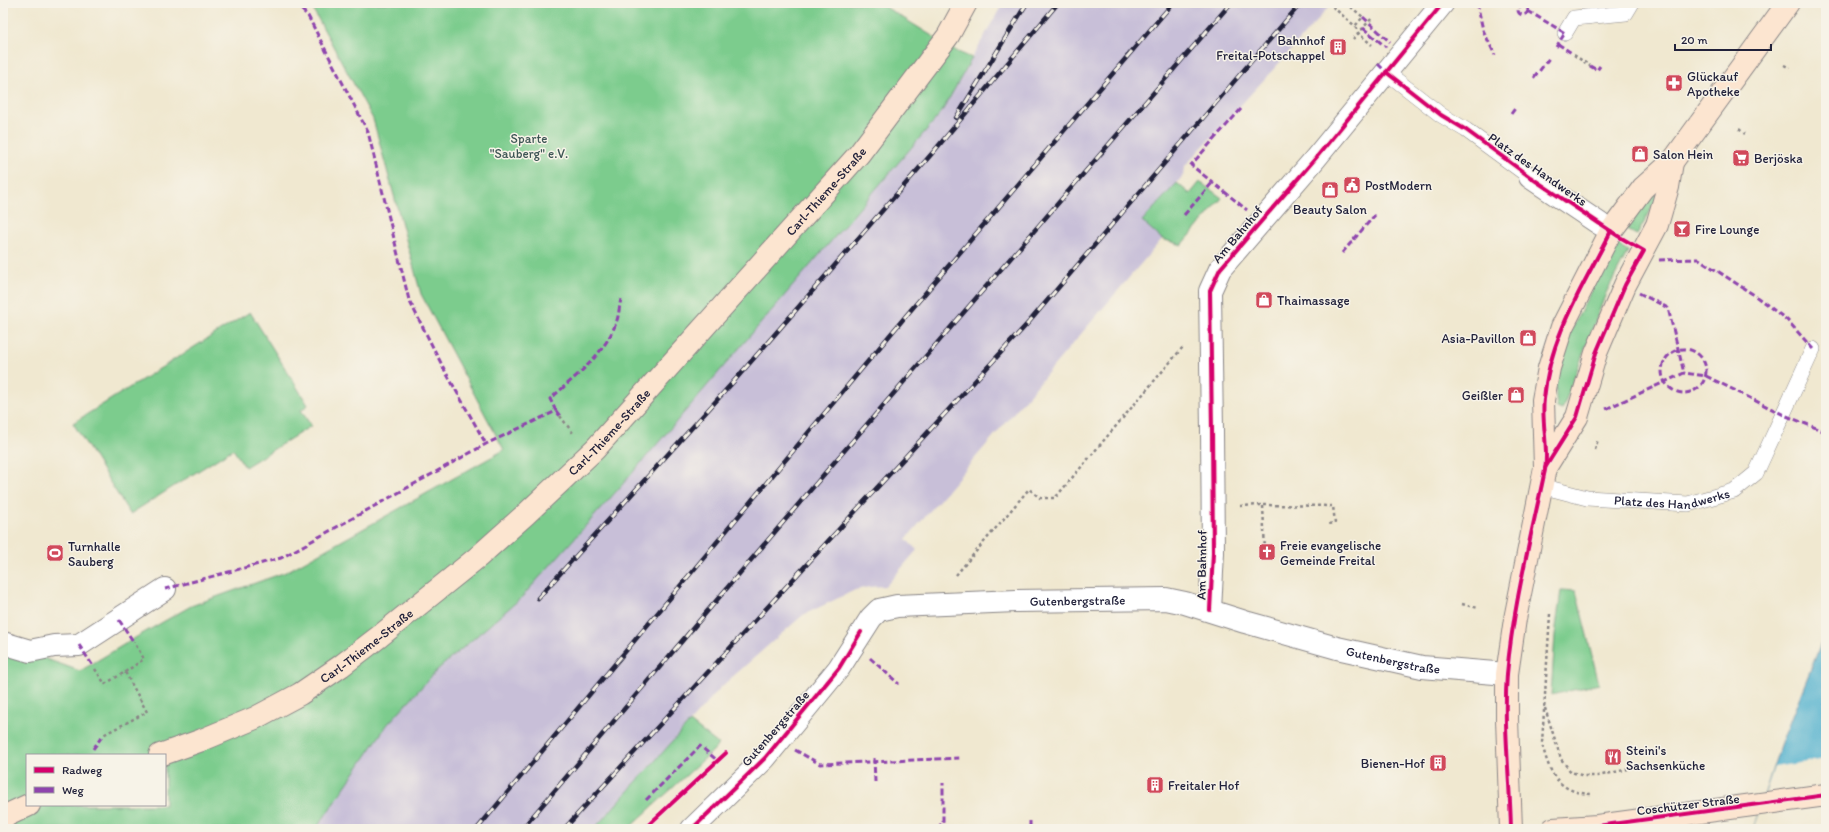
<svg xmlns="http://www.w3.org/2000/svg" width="1829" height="832" viewBox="0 0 1829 832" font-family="Itim,sans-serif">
<rect width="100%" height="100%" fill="#f7f3e8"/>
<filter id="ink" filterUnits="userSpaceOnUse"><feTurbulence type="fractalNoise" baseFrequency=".025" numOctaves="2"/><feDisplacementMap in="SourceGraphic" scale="8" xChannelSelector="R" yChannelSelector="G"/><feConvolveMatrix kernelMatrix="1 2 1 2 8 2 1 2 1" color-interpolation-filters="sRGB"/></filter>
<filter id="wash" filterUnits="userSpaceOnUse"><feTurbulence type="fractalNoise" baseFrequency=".012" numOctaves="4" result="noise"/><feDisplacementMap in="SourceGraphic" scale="16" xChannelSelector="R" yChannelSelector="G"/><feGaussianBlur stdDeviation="0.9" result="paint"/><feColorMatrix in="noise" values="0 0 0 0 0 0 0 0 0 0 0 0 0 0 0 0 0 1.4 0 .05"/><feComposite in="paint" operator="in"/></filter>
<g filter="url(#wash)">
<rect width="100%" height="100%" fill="#f0e8d0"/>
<!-- industrial -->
<path fill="#c8bfd8" d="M1003 3H1332L1292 49 1185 166 1184 174 1177 183 1143 221 1162 239 906 539 917 550 886 586 869 587 855 590 803 615 722 686 594 829H316L387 725 437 670 521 598 622 485 941 113Z"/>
<!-- green -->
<g fill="#7bcc8d" stroke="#4e7764" fill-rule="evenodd">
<path d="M311 3H879L958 52 972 58 941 113 622 485 521 598 437 670 387 725 316 829H3V646L32 654 80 671 140 635 191 606 286 572 504 450 421 294 373 119 310 4ZM27 755H165V805H27Z"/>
<path d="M1200 182 1222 198 1182 245 1162 239 1142 221 1177 183 1190 194Z"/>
<path d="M1653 187 1657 190 1656 201 1637 235 1623 228Z"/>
<path d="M1615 243 1628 251 1606 293 1562 410 1557 408C1551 368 1568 335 1586 301 1595 281 1605 262 1615 243Z"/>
<path d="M250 312 308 405 301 410 311 426 245 467 233 449 130 514 73 423Z"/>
<path d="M1561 590 1576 591 1599 684 1551 695 1555 635Z"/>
<path d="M690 722 718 744 715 749 628 829H594Z"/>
</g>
<!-- water -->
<path fill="#4fb0ce" stroke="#386984" d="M1826 631V829H1753L1780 746Z"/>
<!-- pier -->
<path fill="#f0e8d0" d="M1826 759V829H1753L1774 767Z"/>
</g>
<g filter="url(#ink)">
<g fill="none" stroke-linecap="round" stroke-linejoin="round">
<defs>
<g id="lane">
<path d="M1565 33 1574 18 1626 13 1632 3"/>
<path d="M1386 72 1441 115 1466 130 1530 177"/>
<path id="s1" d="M1541 486 1587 498 1688 504 1734 491 1756 473 1813 349"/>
</g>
<g id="street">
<path d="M1530 177 1600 224"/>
<path d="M1210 610 1213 553 1212 431 1210 291 1220 269 1315 159 1443 3"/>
<path d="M3 643 30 651 54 646 79 645 165 589"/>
<path id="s2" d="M692 829 765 758 839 668 871 618 879 610 897 606 1016 601 1166 599 1185 603 1245 622 1337 648 1422 667 1507 674"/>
</g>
<g id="secondary">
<path d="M1545 468 1577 417 1596 353 1625 285 1657 225 1668 187 1672 162"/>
<path id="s3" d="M160 755 202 740 255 718 300 694 341 666 380 636 478 557 526 514 595 449 859 154 948 36 966 3"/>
<path d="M3 817 29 805"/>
<path d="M1511 829 1507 719V674L1515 619 1545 468 1543 400 1549 368 1562 327 1611 231 1643 188 1672 162 1788 3"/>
<path d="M1553 829 1597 826 1826 795"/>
</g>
</defs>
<!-- lane casing -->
<use href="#lane" stroke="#898586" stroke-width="16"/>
<!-- street casing -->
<use href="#street" stroke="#898586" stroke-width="24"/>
<!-- secondary casing -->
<use href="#secondary" stroke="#898586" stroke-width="24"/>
<!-- path -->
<g stroke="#898586" stroke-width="2.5" stroke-dasharray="3 3" stroke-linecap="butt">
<path d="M1328 3 1355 26 1358 33 1372 45"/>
<path d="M1346 3 1363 17 1355 26"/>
<path d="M1353 39 1373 17"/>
<path d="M1574 55 1590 66"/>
<path d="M1784 65 1790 68"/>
<path d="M1739 129 1745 134"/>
<path d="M560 416 573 433"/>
<path d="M1595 450 1598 439"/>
<path d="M1263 505 1333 506 1335 523 1328 524"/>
<path d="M1240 506 1263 505 1265 553 1267 552"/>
<path d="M956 575 1029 489 1040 498H1055L1183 347"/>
<path d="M1462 604 1478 608"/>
<path d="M1550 614 1542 743C1549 773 1558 793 1592 794"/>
<path d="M95 669 105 684 125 672 147 712 103 735"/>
<path d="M125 672 144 659 134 642"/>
<path d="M1545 708 1561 759 1571 772 1584 776H1598L1628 769"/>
</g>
<!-- lane -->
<use href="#lane" stroke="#fff" stroke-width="15"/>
<!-- street -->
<use href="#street" stroke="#fff" stroke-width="22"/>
<!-- secondary -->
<use href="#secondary" stroke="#fce5d0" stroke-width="22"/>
<defs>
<g id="rail">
<path d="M956 118 1027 3"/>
<path d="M538 598 735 380 935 150 1058 3"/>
<path d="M477 829 910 311 1173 3"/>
<path d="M522 829 831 466 1231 3"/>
<path d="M564 829 1029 322 1301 3"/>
</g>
</defs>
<!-- rail casing -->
<use href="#rail" stroke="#22223b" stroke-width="4.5"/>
<!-- rail -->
<use href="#rail" stroke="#f7f3e8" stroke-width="3" stroke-dasharray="9" stroke-linecap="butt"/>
<!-- quiet -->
<g stroke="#8e44ad" stroke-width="3" stroke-dasharray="6 3" stroke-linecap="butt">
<path d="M295 3 308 16 368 132 409 300 444 369 486 444"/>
<path d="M1477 3 1483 30 1495 55"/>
<circle cx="1523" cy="10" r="5"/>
<path d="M1528 11 1565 33 1556 47"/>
<path d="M1363 17 1390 42"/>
<path d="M1363 28 1386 47"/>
<path d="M1558 44 1573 54"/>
<path d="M1378 64 1386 72"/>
<path d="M1590 66 1597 70 1600 66"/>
<path d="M1534 78 1550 57"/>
<path d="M1241 109 1191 165 1247 210"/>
<path d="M1511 114 1516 107"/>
<path d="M1184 215 1212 183"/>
<path d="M1342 253 1375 215"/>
<path d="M1659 260 1699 259 1754 295 1787 320 1813 349"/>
<path d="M1639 293 1668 308 1684 373"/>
<circle cx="1684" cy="371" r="22"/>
<path d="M1606 409 1684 373 1706 376 1784 415 1826 432"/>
<path d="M556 411 550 399C575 377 604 355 616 323 619 316 619 307 621 299"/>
<path d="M165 589 281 558 486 444 556 411 560 416"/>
<path d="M119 620 133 641"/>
<path d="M79 645 93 666"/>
<path d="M870 658 899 684"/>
<path d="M93 749 103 735"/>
<path d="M795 750 820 764 961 758"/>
<path d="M874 758 875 782"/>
<path d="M646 800 700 746 718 761"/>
<path d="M1030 821V829"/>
<path d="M938 829 943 821V783"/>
</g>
<defs>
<g id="cycleway">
<path d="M1386 72 1441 115 1466 130 1530 177 1618 236 1644 251 1625 285 1596 353 1577 417 1545 468"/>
<path d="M1210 610 1213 553 1212 431 1210 291 1220 269 1315 159 1443 3"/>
<path d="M644 829 726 753"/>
<path d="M692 829 765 758 839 668 861 632"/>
<path d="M1511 829C1510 778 1503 725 1507 674 1513 606 1531 537 1545 470 1549 448 1541 422 1544 399 1549 338 1584 284 1611 231"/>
<path d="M1553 829 1597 826 1826 795"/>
</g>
</defs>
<!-- cycleway casing -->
<use href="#cycleway" stroke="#f7f3e8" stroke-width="6"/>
<!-- cycleway -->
<use href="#cycleway" stroke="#d6006c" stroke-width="4"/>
</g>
</g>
<!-- icons -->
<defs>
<symbol id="building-square" viewBox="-11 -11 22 22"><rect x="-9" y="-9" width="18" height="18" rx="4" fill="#d1495b" stroke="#f7f3e8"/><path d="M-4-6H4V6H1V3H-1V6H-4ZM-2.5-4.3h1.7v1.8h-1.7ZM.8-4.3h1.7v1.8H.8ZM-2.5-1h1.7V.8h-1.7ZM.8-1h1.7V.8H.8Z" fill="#fff"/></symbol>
<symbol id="pharmacy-square" viewBox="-11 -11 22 22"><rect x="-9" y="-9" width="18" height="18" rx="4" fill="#d1495b" stroke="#f7f3e8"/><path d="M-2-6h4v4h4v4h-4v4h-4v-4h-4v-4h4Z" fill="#fff"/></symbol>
<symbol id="shop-square" viewBox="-11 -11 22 22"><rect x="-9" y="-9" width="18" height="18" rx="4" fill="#d1495b" stroke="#f7f3e8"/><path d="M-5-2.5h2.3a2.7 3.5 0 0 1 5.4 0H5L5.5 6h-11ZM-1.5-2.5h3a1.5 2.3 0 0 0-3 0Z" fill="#fff"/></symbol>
<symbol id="supermarket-square" viewBox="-11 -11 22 22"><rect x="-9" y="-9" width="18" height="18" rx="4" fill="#d1495b" stroke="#f7f3e8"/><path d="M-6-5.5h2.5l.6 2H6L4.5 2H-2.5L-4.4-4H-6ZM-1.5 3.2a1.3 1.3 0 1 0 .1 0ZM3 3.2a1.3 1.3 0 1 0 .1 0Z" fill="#fff"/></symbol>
<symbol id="civic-square" viewBox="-11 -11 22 22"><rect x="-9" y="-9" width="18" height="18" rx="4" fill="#d1495b" stroke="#f7f3e8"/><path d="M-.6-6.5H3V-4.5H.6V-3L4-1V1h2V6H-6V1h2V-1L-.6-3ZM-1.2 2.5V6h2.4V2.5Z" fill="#fff"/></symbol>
<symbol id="bar-square" viewBox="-11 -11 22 22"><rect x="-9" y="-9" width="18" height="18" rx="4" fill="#d1495b" stroke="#f7f3e8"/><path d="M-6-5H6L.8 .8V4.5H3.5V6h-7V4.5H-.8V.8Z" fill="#fff"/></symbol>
<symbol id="church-square" viewBox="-11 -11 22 22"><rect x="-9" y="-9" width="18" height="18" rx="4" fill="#d1495b" stroke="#f7f3e8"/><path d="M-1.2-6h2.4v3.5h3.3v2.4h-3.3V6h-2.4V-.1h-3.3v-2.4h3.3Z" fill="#fff"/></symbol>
<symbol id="stadium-square" viewBox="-11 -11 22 22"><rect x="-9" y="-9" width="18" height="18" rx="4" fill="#d1495b" stroke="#f7f3e8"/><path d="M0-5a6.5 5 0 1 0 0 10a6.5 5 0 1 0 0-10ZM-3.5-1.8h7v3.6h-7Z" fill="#fff"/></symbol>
<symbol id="restaurant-square" viewBox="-11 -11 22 22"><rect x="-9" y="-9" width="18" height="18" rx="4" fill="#d1495b" stroke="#f7f3e8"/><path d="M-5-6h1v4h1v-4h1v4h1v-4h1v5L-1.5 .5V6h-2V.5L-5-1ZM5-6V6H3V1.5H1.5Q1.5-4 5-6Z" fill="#fff"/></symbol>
</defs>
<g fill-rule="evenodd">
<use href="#building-square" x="1328" y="37" width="20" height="20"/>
<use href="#pharmacy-square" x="1664" y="73" width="20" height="20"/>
<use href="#shop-square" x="1630" y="144" width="20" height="20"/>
<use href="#supermarket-square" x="1731" y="148" width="20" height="20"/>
<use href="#civic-square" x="1342" y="175" width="20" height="20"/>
<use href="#shop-square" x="1320" y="180" width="20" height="20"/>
<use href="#bar-square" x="1672" y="219" width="20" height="20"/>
<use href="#shop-square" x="1254" y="290" width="20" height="20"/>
<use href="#shop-square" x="1518" y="328" width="20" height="20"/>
<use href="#shop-square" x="1506" y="385" width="20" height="20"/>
<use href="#church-square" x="1257" y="542" width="20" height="20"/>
<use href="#stadium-square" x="45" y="543" width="20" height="20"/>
<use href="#restaurant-square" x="1603" y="747" width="20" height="20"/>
<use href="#building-square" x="1428" y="753" width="20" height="20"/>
<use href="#building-square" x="1145" y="775" width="20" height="20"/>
</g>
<g text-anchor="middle" stroke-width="3" stroke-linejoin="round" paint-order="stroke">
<!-- poi labels -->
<g font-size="13" fill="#22223b" stroke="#f7f3e8" text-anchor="start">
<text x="1325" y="45" text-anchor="end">Bahnhof<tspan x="1325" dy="15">Freital-Potschappel</tspan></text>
<text x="1687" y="81">Glückauf<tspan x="1687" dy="15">Apotheke</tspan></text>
<text x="1653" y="159">Salon Hein</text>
<text x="1754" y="163">Berjöska</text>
<text x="1365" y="190">PostModern</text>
<text x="1330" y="214" text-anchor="middle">Beauty Salon</text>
<text x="1695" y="234">Fire Lounge</text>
<text x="1277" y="305">Thaimassage</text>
<text x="1515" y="343" text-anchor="end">Asia-Pavillon</text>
<text x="1503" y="400" text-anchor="end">Geißler</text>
<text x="1280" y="550">Freie evangelische<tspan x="1280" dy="15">Gemeinde Freital</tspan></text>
<text x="68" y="551">Turnhalle<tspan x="68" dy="15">Sauberg</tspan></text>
<text x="1626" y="755">Steini's<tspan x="1626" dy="15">Sachsenküche</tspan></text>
<text x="1425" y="768" text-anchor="end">Bienen-Hof</text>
<text x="1168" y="790">Freitaler Hof</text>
</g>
<!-- park labels -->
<g font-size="13" fill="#3d5554" stroke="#f7f3e8">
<text x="529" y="143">Sparte<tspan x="529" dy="15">"Sauberg" e.V.</tspan></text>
</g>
<!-- street labels -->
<g font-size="13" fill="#22223b" stroke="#f7f3e8">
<text transform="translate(1538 169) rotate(35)" y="5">Platz des Handwerks</text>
<text dy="5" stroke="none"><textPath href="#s3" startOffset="883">Carl-Thieme-Straße</textPath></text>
<text transform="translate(1237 234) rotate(-50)" y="5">Am Bahnhof</text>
<text dy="5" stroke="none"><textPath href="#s3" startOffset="559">Carl-Thieme-Straße</textPath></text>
<text dy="5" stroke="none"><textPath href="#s1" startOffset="133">Platz des Handwerks</textPath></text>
<text transform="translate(1201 565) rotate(-89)" y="5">Am Bahnhof</text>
<text dy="5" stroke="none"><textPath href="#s2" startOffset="488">Gutenbergstraße</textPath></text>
<text dy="5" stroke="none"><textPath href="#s3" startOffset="235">Carl-Thieme-Straße</textPath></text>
<text dy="5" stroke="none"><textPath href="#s2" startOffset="812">Gutenbergstraße</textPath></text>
<text transform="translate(775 728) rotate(-49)" y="5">Gutenbergstraße</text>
<text transform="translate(1688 804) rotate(-7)" y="5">Coschützer Straße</text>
</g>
</g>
<!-- margin -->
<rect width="1829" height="832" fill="none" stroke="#f7f3e8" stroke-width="16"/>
<!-- legend -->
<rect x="26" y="754" width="140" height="52" fill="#f7f3e8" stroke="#a29fa3"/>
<rect x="34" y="767" width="20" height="6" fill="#d6006c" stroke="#a29fa3"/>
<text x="62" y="774" font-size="12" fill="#22223b">Radweg</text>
<rect x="34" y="787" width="20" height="6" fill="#8e44ad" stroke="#a29fa3"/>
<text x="62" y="794" font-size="12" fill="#22223b">Weg</text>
<!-- scale -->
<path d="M1675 44v6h96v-6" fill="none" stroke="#22223b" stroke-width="2"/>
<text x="1681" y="44" font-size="12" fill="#22223b" stroke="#f7f3e8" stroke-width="3" paint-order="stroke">20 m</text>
</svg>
